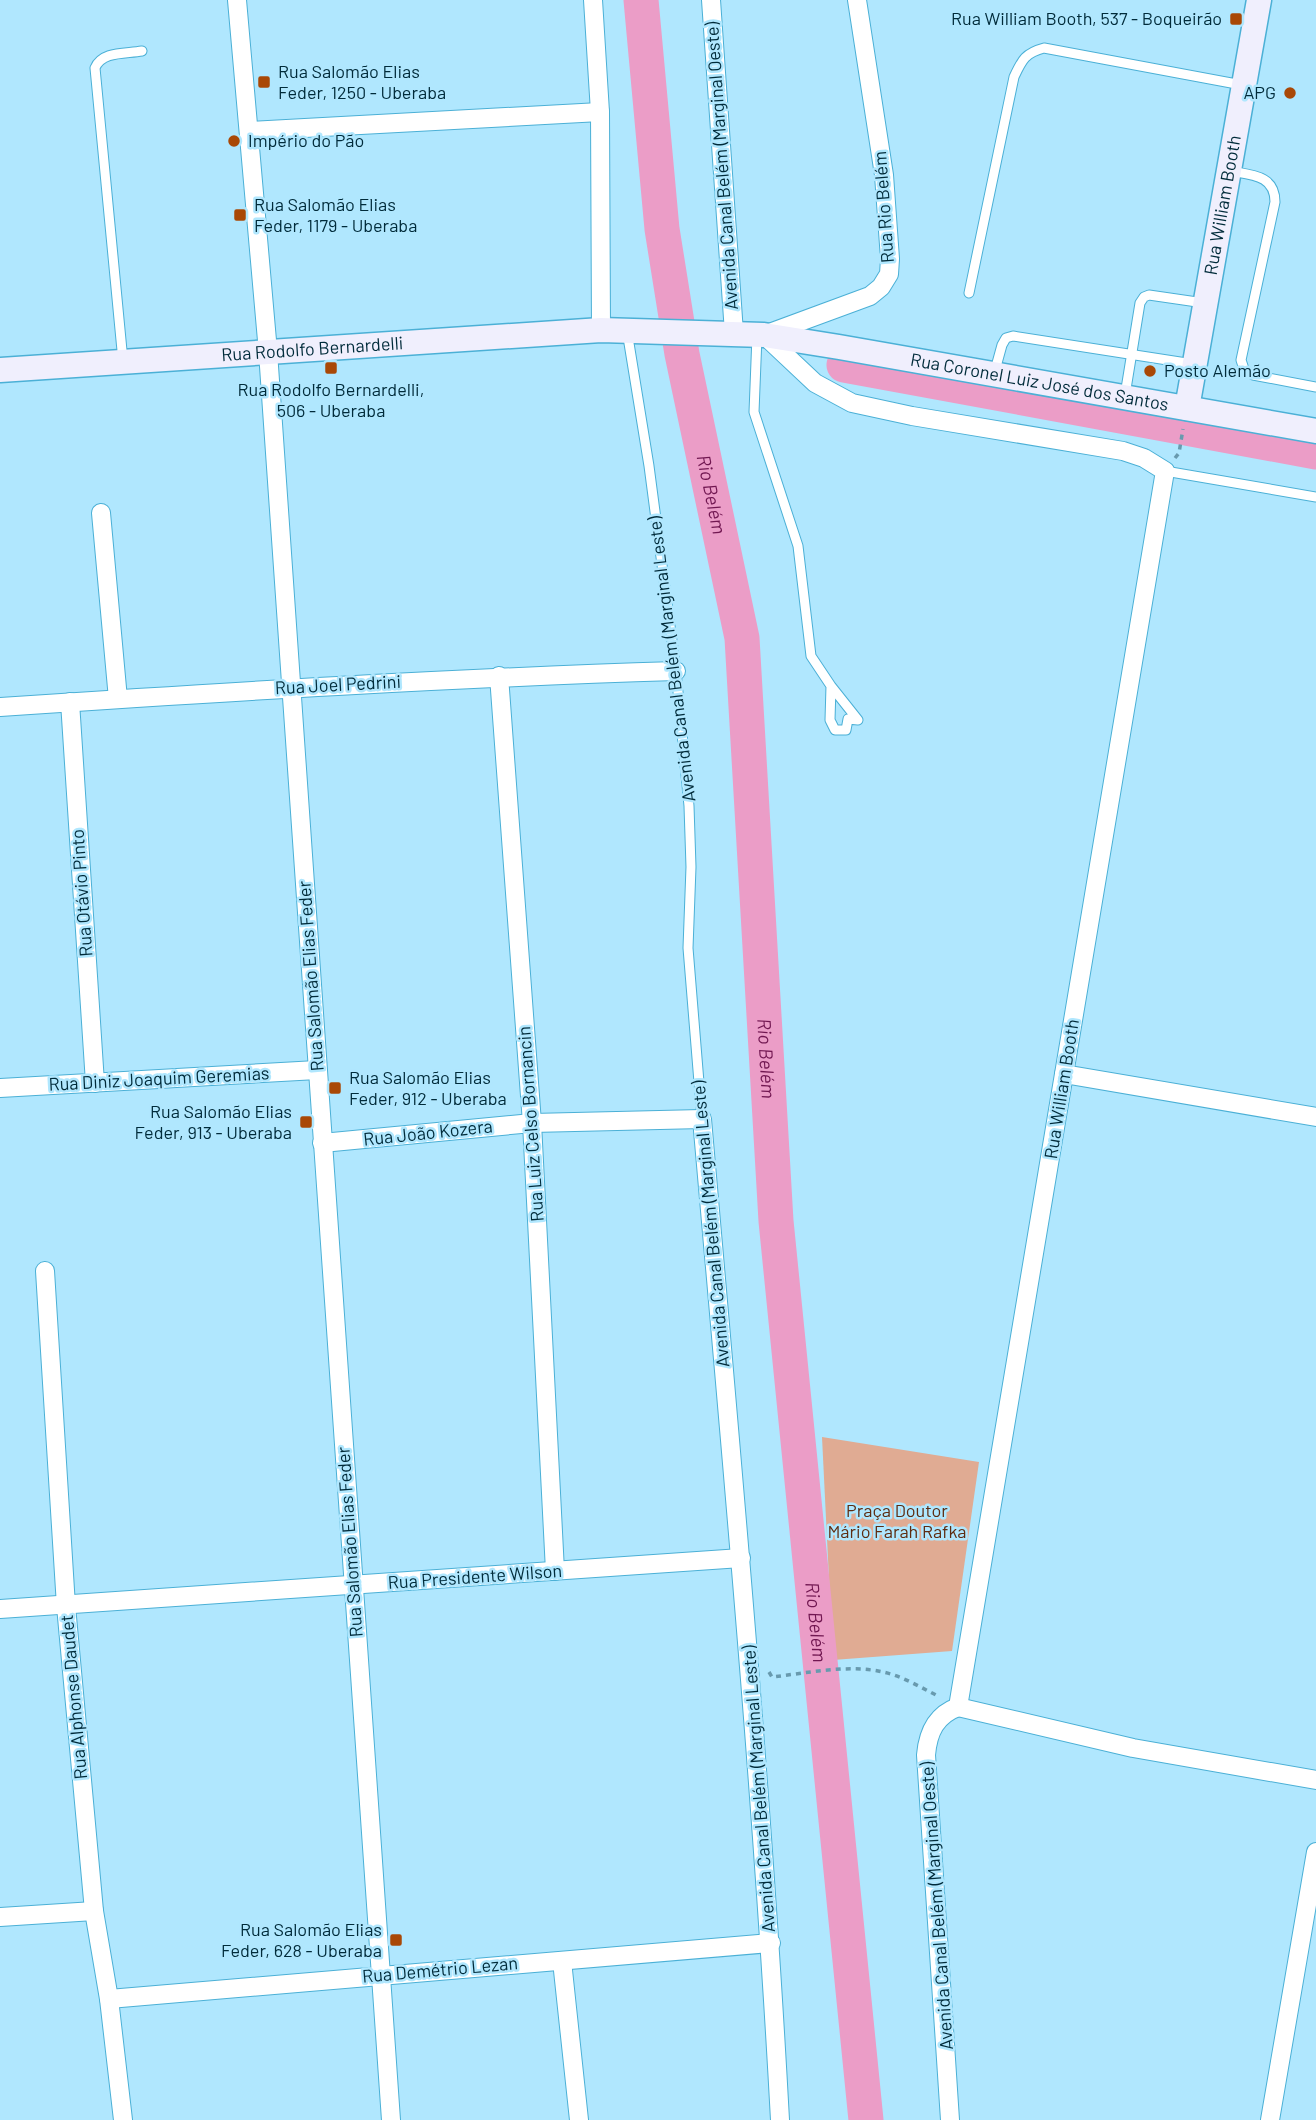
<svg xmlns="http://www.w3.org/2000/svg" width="1316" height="2120" viewBox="0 0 1316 2120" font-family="Barlow,sans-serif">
<rect width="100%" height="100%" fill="#b0e7fe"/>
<!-- green -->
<path fill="#e0ab93" d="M822 1437 979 1462 952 1651 833 1660Z"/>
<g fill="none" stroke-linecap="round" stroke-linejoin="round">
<!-- river -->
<g stroke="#eb9dc7" stroke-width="35">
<path id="s1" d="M641 0 662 229 682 354 742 638 776 1221 866 2120"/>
<path d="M844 365 1316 452"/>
</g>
<defs>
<g id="lane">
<path d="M1230 171C1252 175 1275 175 1275 202L1241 360 1244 369 1253 375 1316 387"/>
<path d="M969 293 1014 77C1022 60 1025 53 1044 48L1242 85"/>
<path d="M627 331 649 466 676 671 689 806 691 867 688 948 702 1119"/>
<path d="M757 336 754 412 798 546 811 656 831 686 830 720 835 730H846L848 719 858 720 831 686"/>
<path d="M123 361 95 68C102 51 125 54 142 51"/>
<path d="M994 374 1002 345 1006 338 1013 336 1193 364"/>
<path d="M1125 395 1140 303 1144 297 1149 295 1204 303"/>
<path d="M1165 471 1316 497"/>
</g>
<g id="street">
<path d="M237 0 268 352 391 2120"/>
<path d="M593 0 600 112 601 330"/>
<path d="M711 0 734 333"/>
<path d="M857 0 884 175 890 259 889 274 881 287 870 296 764 335 815 383 852 403 912 416 1123 451 1144 458 1165 471 958 1707"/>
<path d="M249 131 600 112"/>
<path d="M101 513 118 699"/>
<path d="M499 676 532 1123 555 1571"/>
<path d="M70 702 95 1083"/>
<path d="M0 707C225 692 450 678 676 671"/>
<path d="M1064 1074 1316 1117"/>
<path d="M0 1088 317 1070"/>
<path d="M322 1143 532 1123 702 1119C731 1452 762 1786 780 2120"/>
<path d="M45 1271 66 1606 94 1911 109 1999 123 2120"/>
<path d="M0 1609 741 1558"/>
<path d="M958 1707 1133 1748 1316 1780"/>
<path d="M0 1917 94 1911"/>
<path d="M562 1961 579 2120"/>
<path d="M109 1999 771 1943"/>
<path d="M950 2120 926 1755C928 1732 936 1715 958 1707"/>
<path d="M1270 2120 1316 1852"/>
</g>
<g id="secondary">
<path id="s2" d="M0 370 601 330 764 335 839 347 1316 431"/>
<path id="s3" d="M1187 408 1259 0"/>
</g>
</defs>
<!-- lane casing -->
<use href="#lane" stroke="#4bb0d6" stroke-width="11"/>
<!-- street casing -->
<use href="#street" stroke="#4bb0d6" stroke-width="20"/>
<!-- secondary casing -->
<use href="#secondary" stroke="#4bb0d6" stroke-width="27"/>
<!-- path -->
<g stroke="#689aae" stroke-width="3.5" stroke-dasharray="5 5" stroke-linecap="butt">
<path d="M1175 458 1179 453 1183 429"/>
<path d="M769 1672 772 1677C808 1673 848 1664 883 1672 902 1676 920 1687 938 1696"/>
</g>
<!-- lane -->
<use href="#lane" stroke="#fff" stroke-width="9"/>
<!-- street -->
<use href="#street" stroke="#fff" stroke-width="18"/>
<!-- secondary -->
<use href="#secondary" stroke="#f0effd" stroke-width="24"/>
</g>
<!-- markers -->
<g fill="#a94806" stroke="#b0e7fe" stroke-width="2.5">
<rect x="1229" y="12" width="14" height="14" rx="3.5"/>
<rect x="257" y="75" width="14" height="14" rx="3.5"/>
<circle cx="1290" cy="93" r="7"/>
<circle cx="234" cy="141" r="7"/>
<rect x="233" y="208" width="14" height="14" rx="3.5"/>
<rect x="324" y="361" width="14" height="14" rx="3.5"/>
<circle cx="1150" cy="371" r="7"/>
<rect x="328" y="1081" width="14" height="14" rx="3.5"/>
<rect x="299" y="1115" width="14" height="14" rx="3.5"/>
<rect x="389" y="1933" width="14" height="14" rx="3.5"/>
</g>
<g text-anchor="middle" stroke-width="5" stroke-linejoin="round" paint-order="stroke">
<!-- poi labels -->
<g font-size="18" fill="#002b3a" stroke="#b0e7fe" text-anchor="start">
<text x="1222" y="25" text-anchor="end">Rua William Booth, 537 - Boqueirão</text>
<text x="278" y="78">Rua Salomão Elias<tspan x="278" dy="21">Feder, 1250 - Uberaba</tspan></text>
<text x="1276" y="99" text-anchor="end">APG</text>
<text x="248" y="147">Império do Pão</text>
<text x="254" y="211">Rua Salomão Elias<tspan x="254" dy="21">Feder, 1179 - Uberaba</tspan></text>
<text x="1164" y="377">Posto Alemão</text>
<text x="331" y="396" text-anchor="middle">Rua Rodolfo Bernardelli,<tspan x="331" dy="21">506 - Uberaba</tspan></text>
<text x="349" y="1084">Rua Salomão Elias<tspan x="349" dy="21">Feder, 912 - Uberaba</tspan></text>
<text x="292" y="1118" text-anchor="end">Rua Salomão Elias<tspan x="292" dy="21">Feder, 913 - Uberaba</tspan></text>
<text x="382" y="1936" text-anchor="end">Rua Salomão Elias<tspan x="382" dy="21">Feder, 628 - Uberaba</tspan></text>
</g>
<!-- street labels -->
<g font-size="18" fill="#002b3a" stroke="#b0e7fe">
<text transform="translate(722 166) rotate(-94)" y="6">Avenida Canal Belém (Marginal Oeste)</text>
<text dy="6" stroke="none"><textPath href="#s3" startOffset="206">Rua William Booth</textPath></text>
<text transform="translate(884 207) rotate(-94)" y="6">Rua Rio Belém</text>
<text dy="6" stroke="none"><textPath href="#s2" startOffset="313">Rua Rodolfo Bernardelli</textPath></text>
<text dy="6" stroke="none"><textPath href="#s2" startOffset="1045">Rua Coronel Luiz José dos Santos</textPath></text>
<text transform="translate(672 659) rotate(-97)" y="6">Avenida Canal Belém (Marginal Leste)</text>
<text transform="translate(338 685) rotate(-3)" y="6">Rua Joel Pedrini</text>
<text transform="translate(82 893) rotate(-94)" y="6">Rua Otávio Pinto</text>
<text transform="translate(311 976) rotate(-94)" y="6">Rua Salomão Elias Feder</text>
<text transform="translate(159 1079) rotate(-3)" y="6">Rua Diniz Joaquim Geremias</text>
<text transform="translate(1062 1089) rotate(-81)" y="6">Rua William Booth</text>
<text transform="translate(531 1124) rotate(-94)" y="6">Rua Luiz Celso Bornancin</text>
<text transform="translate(428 1133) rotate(-6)" y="6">Rua João Kozera</text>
<text transform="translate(711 1224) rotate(-95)" y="6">Avenida Canal Belém (Marginal Leste)</text>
<text transform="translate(350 1542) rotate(-94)" y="6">Rua Salomão Elias Feder</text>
<text transform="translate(475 1577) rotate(-4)" y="6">Rua Presidente Wilson</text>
<text transform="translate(74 1697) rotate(-95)" y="6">Rua Alphonse Daudet</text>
<text transform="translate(759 1789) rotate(-94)" y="6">Avenida Canal Belém (Marginal Leste)</text>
<text transform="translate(937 1906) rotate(-94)" y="6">Avenida Canal Belém (Marginal Oeste)</text>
<text transform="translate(440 1970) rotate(-5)" y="6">Rua Demétrio Lezan</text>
</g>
<!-- park labels -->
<g font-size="18" fill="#5e2c11" stroke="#b0e7fe">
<text x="897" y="1517">Praça Doutor<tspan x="897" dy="21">Mário Farah Rafka</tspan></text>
</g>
<!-- water labels -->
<g font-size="19" font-style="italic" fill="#711751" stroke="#b0e7fe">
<text dy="7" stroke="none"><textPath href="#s1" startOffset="500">Rio Belém</textPath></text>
<text dy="7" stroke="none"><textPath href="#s1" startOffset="1068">Rio Belém</textPath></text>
<text dy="7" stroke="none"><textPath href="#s1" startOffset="1634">Rio Belém</textPath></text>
</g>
</g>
</svg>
